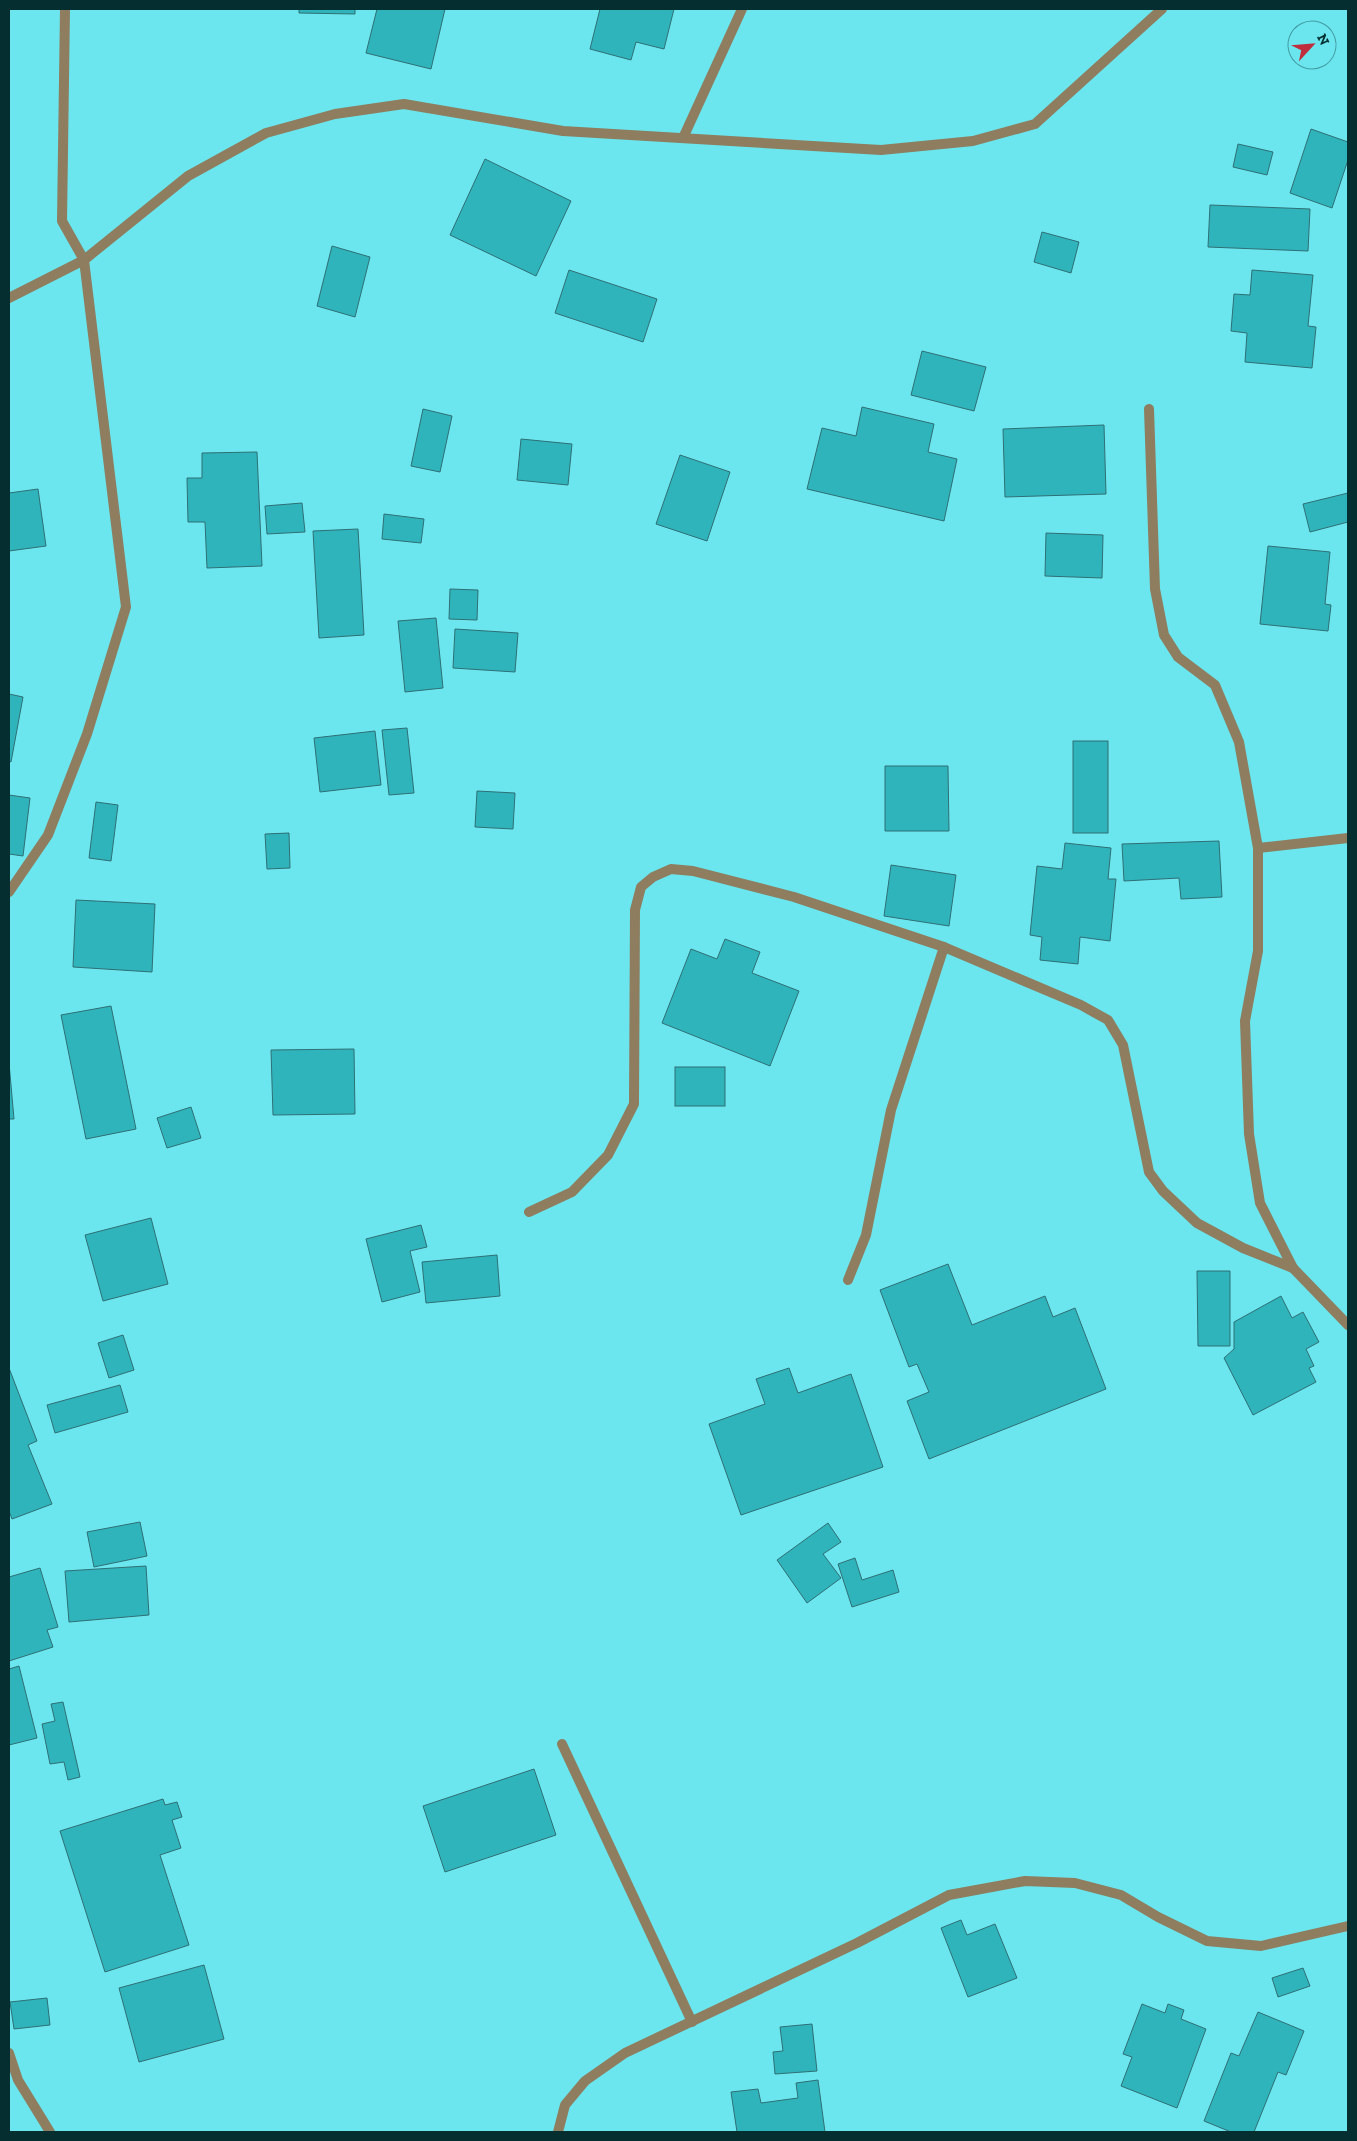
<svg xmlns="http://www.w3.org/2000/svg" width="1357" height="2141" viewBox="0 0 1357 2141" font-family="'Zilla Slab',serif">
<rect width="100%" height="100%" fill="#6ce6ee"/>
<!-- building -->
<g fill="#30b4bc" stroke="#2f6f74">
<path d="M299 9H355V14L299 13Z"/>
<path d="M377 9H445L431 69 366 53Z"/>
<path d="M600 9H674L664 49 636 42 631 60 590 49Z"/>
<path d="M1311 129 1348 142V160L1332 208 1290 193Z"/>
<path d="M1238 144 1273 152 1267 175 1233 167Z"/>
<path d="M485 159 571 201 536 276 450 235Z"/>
<path d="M1210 205 1310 209 1308 251 1208 247Z"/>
<path d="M1042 232 1079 242 1071 273 1034 262Z"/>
<path d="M332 246 370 257 355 317 317 306Z"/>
<path d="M569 270 657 299 643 342 555 313Z"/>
<path d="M1252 270 1313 275 1308 326 1316 327 1312 368 1245 362 1247 333 1231 331 1234 294 1250 295Z"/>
<path d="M922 351 986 367 974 411 911 395Z"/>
<path d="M862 407 934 424 928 452 957 459 944 521 807 489 822 428 856 436Z"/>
<path d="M423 409 452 416 440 472 411 466Z"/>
<path d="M1104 425 1106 494 1005 497 1003 429Z"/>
<path d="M521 439 572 444 568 485 517 480Z"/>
<path d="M257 452 262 566 207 568 205 522H188L187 478H202V453Z"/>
<path d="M680 455 730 472 707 541 656 524Z"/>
<path d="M38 489 46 546 9 551V493Z"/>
<path d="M1348 493V522L1310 532 1303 504Z"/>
<path d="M302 503 305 532 267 534 265 506Z"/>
<path d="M384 514 424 519 421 543 382 539Z"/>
<path d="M358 529 364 635 319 638 313 531Z"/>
<path d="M1046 533 1103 535 1102 578 1045 576Z"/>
<path d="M1268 546 1330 552 1325 604 1331 605 1328 631 1260 624Z"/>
<path d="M450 589 478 590 477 620 449 619Z"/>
<path d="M436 618 443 688 405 692 398 621Z"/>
<path d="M455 629 518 633 515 672 453 668Z"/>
<path d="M9 694 23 697 11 762 9 761Z"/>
<path d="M407 728 414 793 389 795 382 730Z"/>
<path d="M375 731 381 785 320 792 314 738Z"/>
<rect x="1073" y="741" width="35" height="92"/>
<path d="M885 766H948L949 831H885Z"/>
<path d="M477 791 515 793 513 829 475 827Z"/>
<path d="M9 795 30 798 23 856 9 854Z"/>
<path d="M96 802 118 805 111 861 89 858Z"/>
<path d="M289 833 290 868 267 869 265 834Z"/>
<path d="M1219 841 1222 897 1181 899 1179 878 1124 881 1122 844Z"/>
<path d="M1065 843 1111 848 1108 879H1116L1110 941 1080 937 1078 964 1040 960 1042 937 1030 935 1037 866 1062 869Z"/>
<path d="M891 865 956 875 949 926 884 916Z"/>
<path d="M76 900 155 904 152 972 73 967Z"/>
<path d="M725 939 760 952 752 973 799 991 770 1066 662 1023 691 949 717 959Z"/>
<path d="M111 1006 136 1129 86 1139 61 1015Z"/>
<path d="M354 1049 355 1114 273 1115 271 1050Z"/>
<path d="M9 1063 14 1119H9Z"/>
<rect x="675" y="1067" width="50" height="39"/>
<path d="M191 1107 201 1138 167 1148 157 1118Z"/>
<path d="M151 1218 168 1284 103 1301 85 1235Z"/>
<path d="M421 1225 427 1247 410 1251 420 1292 382 1302 366 1239Z"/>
<path d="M497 1255 500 1296 426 1303 422 1262Z"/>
<path d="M948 1264 972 1325 1045 1296 1053 1317 1075 1308 1106 1389 929 1459 907 1401 929 1392 917 1364 909 1367 880 1290Z"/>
<path d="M1197 1271H1230V1346H1198Z"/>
<path d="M1281 1296 1292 1318 1303 1312 1319 1342 1306 1349 1314 1366 1309 1368 1316 1382 1253 1415 1224 1358 1234 1349V1322Z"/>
<path d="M123 1335 134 1370 109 1378 98 1343Z"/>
<path d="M9 1368 37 1441 28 1445 52 1504 12 1519 9 1511Z"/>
<path d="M789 1368 798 1393 851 1374 883 1467 741 1515 709 1424 765 1404 756 1379Z"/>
<path d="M120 1385 128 1412 55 1433 47 1405Z"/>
<path d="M140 1522 147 1556 94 1567 87 1532Z"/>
<path d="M828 1523 841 1542 823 1554 841 1578 807 1603 777 1560Z"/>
<path d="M855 1558 862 1580 893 1570 899 1592 852 1607 838 1564Z"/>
<path d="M146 1566 149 1615 69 1622 65 1571Z"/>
<path d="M40 1568 58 1627 47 1630 53 1647 9 1661V1577Z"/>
<path d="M19 1666 37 1738 9 1745V1669Z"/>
<path d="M63 1702 80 1777 68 1780 64 1762 50 1764 42 1724 55 1721 51 1704Z"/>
<path d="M534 1769 556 1835 445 1872 423 1806Z"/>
<path d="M163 1799 165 1805 177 1802 182 1817 172 1820 181 1848 160 1855 189 1945 105 1972 60 1831Z"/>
<path d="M961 1920 967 1935 995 1924 1017 1978 968 1997 941 1928Z"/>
<path d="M204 1965 224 2039 139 2062 119 1988Z"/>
<path d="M1303 1968 1310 1986 1278 1997 1272 1978Z"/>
<path d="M47 1998 50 2025 14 2029 10 2002Z"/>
<path d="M1142 2004 1165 2013 1168 2004 1184 2010 1181 2019 1206 2029 1177 2108 1121 2086 1132 2057 1123 2054Z"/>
<path d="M1258 2012 1304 2031 1286 2075 1278 2072 1254 2132H1231L1204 2121 1231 2053 1239 2056Z"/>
<path d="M812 2024 817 2071 775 2074 773 2052 783 2051 780 2027Z"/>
<path d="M818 2080 825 2132H737L731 2092 758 2089 761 2103 798 2098 796 2083Z"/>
</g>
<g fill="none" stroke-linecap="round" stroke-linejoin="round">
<!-- street -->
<g stroke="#8e7d5e" stroke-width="10">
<path d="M683 138 742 9"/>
<path d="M9 298 84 260 188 176 266 133 335 114 404 104 563 131 881 150 973 141 1035 124 1162 9"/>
<path d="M1149 409 1155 589 1164 635 1178 657 1215 685 1239 742 1258 848V951L1245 1021 1249 1134 1260 1203 1293 1268 1348 1325"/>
<path d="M1258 848 1348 838"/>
<path d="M9 892 48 835 87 734 126 607 84 260 62 221 65 9"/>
<path d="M529 1212 572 1192 608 1155 634 1104 635 910 641 887 653 877 671 869 693 871 794 897 944 947 1081 1005 1108 1020 1123 1045 1149 1172 1163 1191 1197 1223 1243 1248 1293 1268"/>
<path d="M848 1280 866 1235 891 1110 944 947"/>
<path d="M562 1744 692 2022"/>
<path d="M9 2053 18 2080 50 2132"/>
<path d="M558 2132 565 2105 585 2081 625 2053 857 1943 949 1895 1025 1881 1075 1883 1121 1895 1158 1917 1207 1941 1261 1946 1348 1926"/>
</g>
</g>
<!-- border -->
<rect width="1357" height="2141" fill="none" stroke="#042e30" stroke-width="20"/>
<!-- north arrow -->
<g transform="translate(1312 45) rotate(64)"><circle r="24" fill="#6ce6ee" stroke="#429ca2"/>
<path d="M0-4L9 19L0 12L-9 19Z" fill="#bf2e3c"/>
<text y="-8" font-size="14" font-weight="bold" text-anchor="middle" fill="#042e30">N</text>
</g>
</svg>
